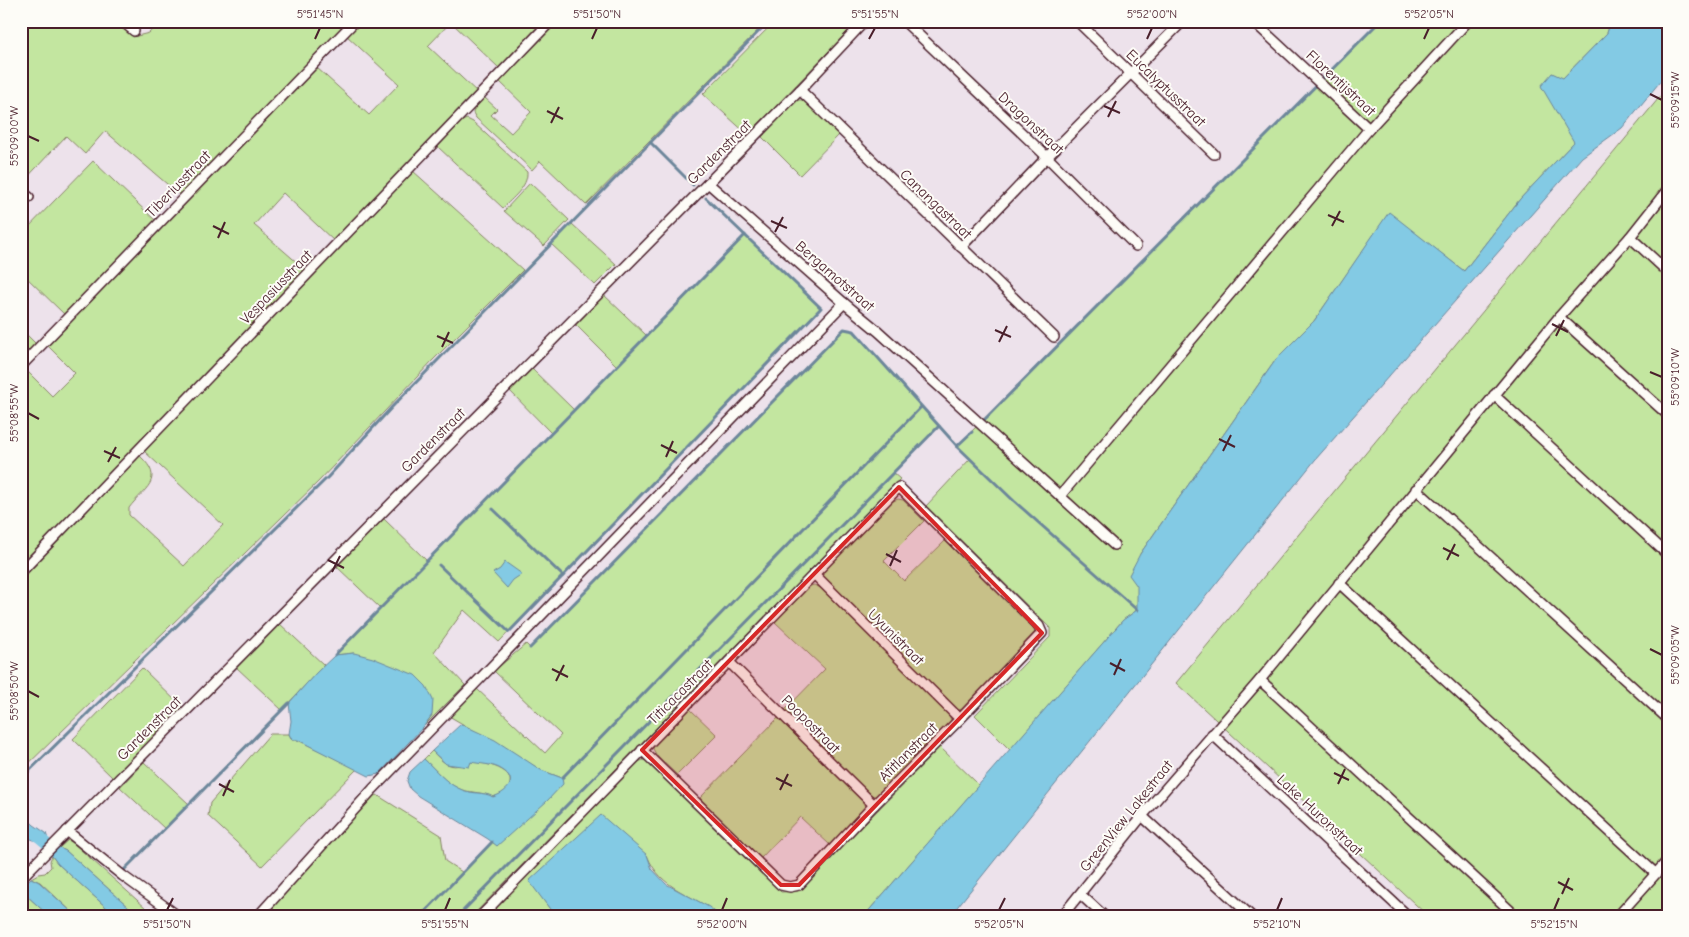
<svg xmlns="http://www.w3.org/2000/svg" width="1689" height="937" viewBox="0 0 1689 937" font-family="'Comic Neue',sans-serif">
<rect width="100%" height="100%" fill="#ede2eb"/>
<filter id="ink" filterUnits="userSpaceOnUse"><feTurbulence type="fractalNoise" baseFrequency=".02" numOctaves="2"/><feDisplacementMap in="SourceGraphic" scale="10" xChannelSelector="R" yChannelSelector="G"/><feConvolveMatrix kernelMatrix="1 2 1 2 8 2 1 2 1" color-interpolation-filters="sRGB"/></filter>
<g filter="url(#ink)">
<!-- green -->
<g fill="#c3e6a0" stroke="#868266">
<path d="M21 21H116L133 37 149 33 160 21H349L181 196 105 131 85 154 66 136 21 184Z"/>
<path d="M359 21H547L500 69 451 22 428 46 478 93 335 242 283 193 254 225 307 271 21 567V371L24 368 52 396 75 373 48 346 316 67 369 115 399 84 346 35Z"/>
<path d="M558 21H767L586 205 540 161 532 170 476 118 473 113C474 106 478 100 485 98L497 109 491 115 511 133 531 112 498 80Z"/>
<path d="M775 21H847L852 27 748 135 703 94Z"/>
<path d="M1380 21H1611L1607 33 1562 79 1552 73 1574 142 1520 199 1464 271 1389 213 1314 321 1277 358 1140 554 1137 610 1123 620 1010 750 975 715 1050 637V628L926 506 970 459 957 446Z"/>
<path d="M1668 87V916H1428L1176 683Z"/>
<path d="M797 100H803L839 135 800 175 762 137Z"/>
<path d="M467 119 473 122 527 172C528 187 512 198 503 208L438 147 462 121Z"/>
<path d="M93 161 157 222 66 316 21 272V235Z"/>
<path d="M413 171 523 270 433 360 319 481 21 771V577L137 458 140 456C166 480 144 488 129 508V515L184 566 223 525 144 451Z"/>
<path d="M530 183 569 220 544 246 504 211Z"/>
<path d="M572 224 616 264 595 285 551 244Z"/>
<path d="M745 235 821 308 499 642 464 610 434 652 465 685 424 726 432 715 354 653 335 655 380 608 336 566 383 518 427 561 551 433 508 389 530 367 574 410 617 366 574 323 603 294 646 335Z"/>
<path d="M21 329 37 345 21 361Z"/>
<path d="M844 329 854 331 939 426 893 473 900 479 472 916H259L372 795H377L441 835 445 861 462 872 492 842 497 845 562 778 541 770 449 716 477 689 545 753 561 735 494 671 526 644 530 648Z"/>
<path d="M898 499 903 500 924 521 884 561 904 581 945 541 1034 629 1035 634 1033 638 965 707 961 710 956 709 826 581 823 575 825 570 893 501Z"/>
<path d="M814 585 821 588 949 715 951 720 949 725 878 796H874L869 794 784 711 825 669 775 622 810 586Z"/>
<path d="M279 623 324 665 282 710 236 667Z"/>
<path d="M142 668 183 708 114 779 73 739Z"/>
<path d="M690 709 717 735 677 775 657 756 653 749 654 745Z"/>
<path d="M778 718 862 801 865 806 863 811 830 845 800 817 761 858 700 798Z"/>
<path d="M270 734H289L292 740H298L357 769 262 866 208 816 210 803Z"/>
<path d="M940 747 979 785 864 916H720C693 893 661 891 647 855L530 881 555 916H486L638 762 643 760 647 761 781 892 798 891Z"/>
<path d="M432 751C436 755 441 761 447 764 458 769 463 762 473 762 485 763 517 769 509 787 506 793 499 795 493 797 483 792 473 793 462 790 447 785 435 769 424 759Z"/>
<path d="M144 762 189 804 165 829 120 787Z"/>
<path d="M68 840 73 843 155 916H139L66 851 59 848Z"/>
<path d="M52 856 58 864 116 916H76L40 882 31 878 38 874 45 873 51 867 50 861Z"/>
<path d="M22 887 24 893 49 916H35L21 903Z"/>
</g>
<!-- water -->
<g fill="#83cae4" stroke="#6c869a">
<path d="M1611 21H1668V72L1622 128 1582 157 1315 460 950 916H864L1123 620 1137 610V586L1129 575 1140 554 1277 358 1314 321 1389 212 1464 271 1520 199 1574 142 1541 86 1552 73 1563 78 1607 33Z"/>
<path d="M505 562 522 574 513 580 507 588 493 573 500 569Z"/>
<path d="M354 653 373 658 415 675 426 686 433 700 432 715 424 726 379 774 369 776 298 740H292L289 734 291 721 289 703 316 673 335 655Z"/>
<path d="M461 724 495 740 541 770 562 778 563 784 547 801 497 846 488 839 418 796 410 789 407 781 410 772 424 759C435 769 445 782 458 788 470 795 484 791 493 797 510 791 519 778 499 768 491 764 480 764 471 762L469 767 446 764 432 751Z"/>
<path d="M21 813 34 825 46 833 48 839 42 843 31 839 21 829Z"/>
<path d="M601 815 647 855 652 869 666 884 709 907 720 916H555L529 881Z"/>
<path d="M59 848 66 851 139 916H116L58 864 52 856Z"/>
<path d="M31 878 39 882 76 916H49L24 893 22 887Z"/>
</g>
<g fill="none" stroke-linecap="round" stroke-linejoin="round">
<!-- stream -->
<g stroke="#6c869a" stroke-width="3">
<path d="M650 142 693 185"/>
<path d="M985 419 1380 21"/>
<path d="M957 446 972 432"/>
<path d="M493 509 563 576"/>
<path d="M439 565 509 632 821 308 706 198"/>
<path d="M530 648 844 329 854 331 957 446 1014 501 1137 610"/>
<path d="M335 655 745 235"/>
<path d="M562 778 921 407"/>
<path d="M21 779 328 477 392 407 769 21"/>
<path d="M122 872 289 703"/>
<path d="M421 916 492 842"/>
<path d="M458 916 939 426"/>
</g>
<!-- canal -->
<path stroke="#83cae4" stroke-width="11" d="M21 822 59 854"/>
<defs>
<g id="street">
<path d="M122 21 134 31"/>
<path d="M904 21 1047 157 1136 246"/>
<path d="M1077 21 1214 154"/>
<path d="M1253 21 1369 129 1468 21"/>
<path d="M800 90 1054 337"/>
<path d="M708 183 844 303 878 331 1060 496 1369 129"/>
<path d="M21 191 29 197"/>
<path d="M1630 237 1668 272"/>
<path d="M961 247 1047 157 1183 21"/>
<path d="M1559 317 1668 415"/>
<path d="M21 366 355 21"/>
<path d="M1494 395 1668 555"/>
<path d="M1416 489 1668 719"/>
<path d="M1060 496 1114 545"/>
<path d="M21 572 551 21"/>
<path d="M814 574 960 719"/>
<path d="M1339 583 1655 873"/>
<path d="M729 662 874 805"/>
<path d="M1260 680 1516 916"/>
<path d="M1212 734 1408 916"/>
<path d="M1142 816 1251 916"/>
<path d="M67 831 123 876 178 916"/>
<path d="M21 878 800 90 865 21"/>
<path d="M1080 894 1104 916"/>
<path d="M21 912 25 916"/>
<path d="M258 916 373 789 844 303"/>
<path d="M481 916 899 487 1039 626 1042 633 960 719 874 805 799 885 790 887 781 885 642 750"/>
<path d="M1062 916 1142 816 1260 680 1559 317 1630 237 1668 189"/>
<path d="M1618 916 1668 860"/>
</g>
</defs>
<!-- street casing -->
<use href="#street" stroke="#4a1f2b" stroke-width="12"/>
<!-- street -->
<use href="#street" stroke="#fdfcf7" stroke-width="9"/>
</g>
</g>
<!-- marked area -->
<path fill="#d62828" fill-opacity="0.2" stroke="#d62828" stroke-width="4" stroke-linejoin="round" d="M899 487 1042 633 799 885H781L642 750Z"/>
<!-- ticks -->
<path fill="none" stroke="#4a1f2b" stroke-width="2" d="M315 39 320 28M592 39 597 28M869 39 875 28M1147 39 1152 28M1424 39 1429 28M1650 94 1662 100M1104 106 1120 113M547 111 563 119M1108 117 1116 101M551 123 559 107M28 136 39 141M1328 215 1344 222M771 221 787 228M213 226 229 234M1332 226 1340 211M775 232 783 217M218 238 225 222M1552 324 1568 332M995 330 1011 337M437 336 453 343M1556 336 1564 320M999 342 1007 326M442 347 449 332M1650 372 1662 377M28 413 39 419M1219 439 1235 447M661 445 677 453M104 451 120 458M1223 451 1231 435M666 457 673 441M108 462 116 447M1443 548 1459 556M886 554 901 562M328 560 344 568M1447 560 1455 544M890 566 897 550M332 572 340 556M1650 649 1662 655M1110 663 1125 671M552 669 568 677M1114 675 1121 659M556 681 564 665M28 691 39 697M1334 773 1349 780M776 778 792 786M219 784 234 792M1338 784 1345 769M780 790 788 774M223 796 230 780M1558 882 1573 890M1562 894 1569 878M167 910 173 898M445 910 450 898M722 910 727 898M999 910 1005 898M1277 910 1282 898M1554 910 1559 898"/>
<g text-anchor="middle" stroke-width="4" stroke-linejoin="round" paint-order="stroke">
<!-- street labels -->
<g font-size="15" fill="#4a1f2b" stroke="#fdfcf7">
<text transform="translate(1341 83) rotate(43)" y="5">Florentijstraat</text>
<text transform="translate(1166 88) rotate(44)" y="5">Eucalyptusstraat</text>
<text transform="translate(1031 123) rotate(43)" y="5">Dragonstraat</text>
<text transform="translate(719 152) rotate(-45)" y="5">Gardenstraat</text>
<text transform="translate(178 184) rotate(-46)" y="5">Tiberiusstraat</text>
<text transform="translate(936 204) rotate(44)" y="5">Canangastraat</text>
<text transform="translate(835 276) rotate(41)" y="5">Bergamotstraat</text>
<text transform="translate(276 287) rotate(-46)" y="5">Vespasiusstraat</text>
<text transform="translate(433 440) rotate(-45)" y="5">Gardenstraat</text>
<text transform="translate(896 637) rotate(45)" y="5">Uyunistraat</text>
<text transform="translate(680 692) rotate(-45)" y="5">Titicacastraat</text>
<text transform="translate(811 724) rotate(45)" y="5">Poopostraat</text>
<text transform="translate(149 728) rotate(-45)" y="5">Gardenstraat</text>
<text transform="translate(908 752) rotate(-45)" y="5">Atitlanstraat</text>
<text transform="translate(1320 815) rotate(43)" y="5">Lake Huronstraat</text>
<text transform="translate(1126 816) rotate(-51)" y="5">GreenView Lakestraat</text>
</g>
</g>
<!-- margin -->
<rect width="1689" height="937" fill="none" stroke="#fdfcf7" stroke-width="55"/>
<rect x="28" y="28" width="1634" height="882" fill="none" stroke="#4a1f2b" stroke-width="2"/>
<g font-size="12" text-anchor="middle" fill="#4a1f2b">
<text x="320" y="18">5°51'45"N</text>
<text x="597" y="18">5°51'50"N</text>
<text x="875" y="18">5°51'55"N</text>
<text x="1152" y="18">5°52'00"N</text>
<text x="1429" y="18">5°52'05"N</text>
<text transform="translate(1675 100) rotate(-90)" y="4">55°09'15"W</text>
<text transform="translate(14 136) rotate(-90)" y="4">55°09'00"W</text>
<text transform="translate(1675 377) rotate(-90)" y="4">55°09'10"W</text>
<text transform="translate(14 413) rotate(-90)" y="4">55°08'55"W</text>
<text transform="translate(1675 655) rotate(-90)" y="4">55°09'05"W</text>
<text transform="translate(14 691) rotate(-90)" y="4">55°08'50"W</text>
<text x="167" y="928">5°51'50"N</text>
<text x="445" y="928">5°51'55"N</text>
<text x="722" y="928">5°52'00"N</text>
<text x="999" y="928">5°52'05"N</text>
<text x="1277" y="928">5°52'10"N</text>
<text x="1554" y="928">5°52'15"N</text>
</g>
</svg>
